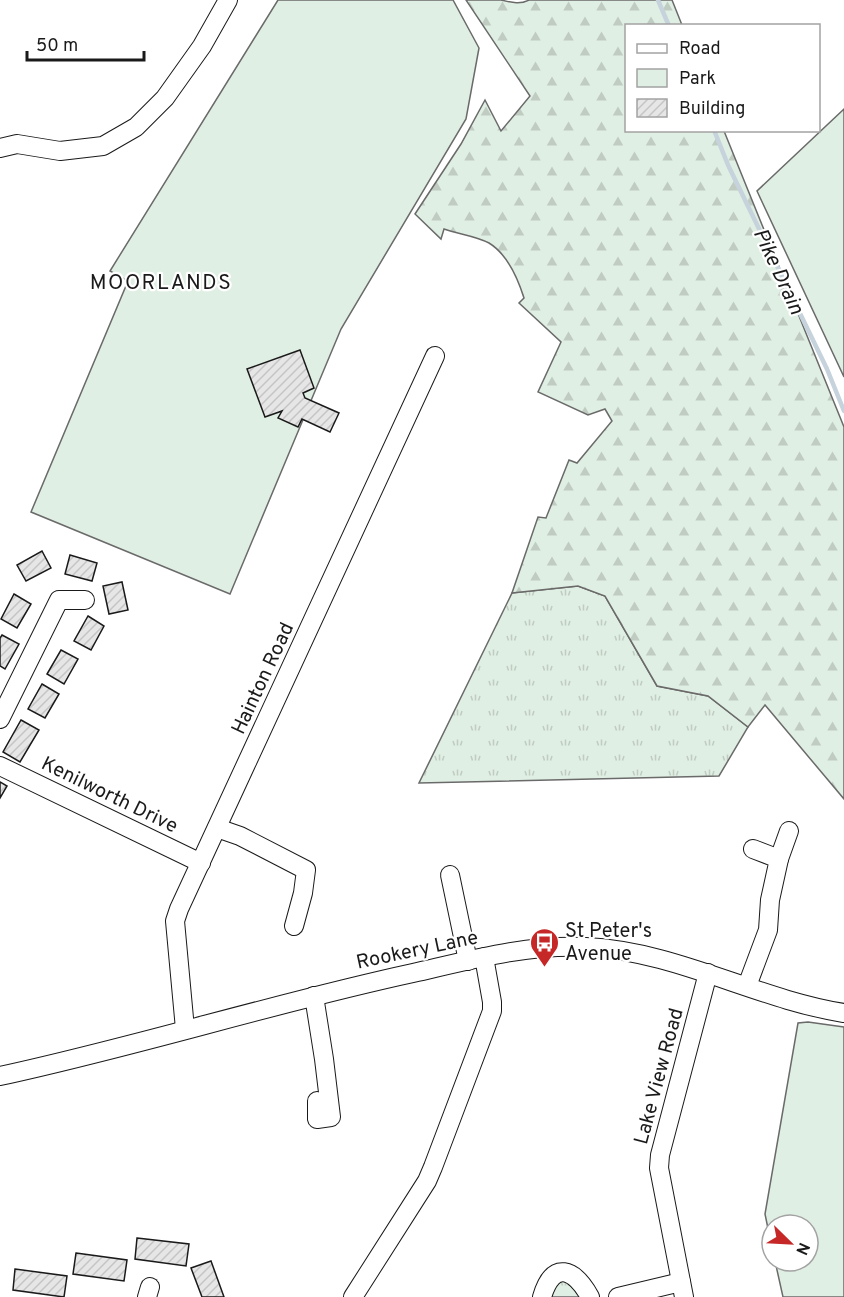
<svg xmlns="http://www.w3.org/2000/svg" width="844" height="1297" viewBox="0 0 844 1297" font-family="Overpass,sans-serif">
<defs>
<pattern id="grass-tufts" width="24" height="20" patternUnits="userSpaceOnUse" patternTransform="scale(1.5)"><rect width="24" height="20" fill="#e0efe3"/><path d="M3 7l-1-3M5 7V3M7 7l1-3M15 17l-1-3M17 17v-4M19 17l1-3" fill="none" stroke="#c0ccc2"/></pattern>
<pattern id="forest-firs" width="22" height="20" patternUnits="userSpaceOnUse" patternTransform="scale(1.5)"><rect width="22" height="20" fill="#e0efe3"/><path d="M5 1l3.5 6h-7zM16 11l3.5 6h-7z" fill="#c0ccc2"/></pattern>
<pattern id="building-hatch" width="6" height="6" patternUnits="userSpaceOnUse" patternTransform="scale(1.5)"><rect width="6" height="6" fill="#e6e6e6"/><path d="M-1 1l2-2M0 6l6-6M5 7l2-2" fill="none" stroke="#c5c5c5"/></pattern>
</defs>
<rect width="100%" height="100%" fill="#fff"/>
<!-- grass -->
<g fill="url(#grass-tufts)" stroke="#6a6a6a" stroke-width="1.5">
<path d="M578 586 605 596 657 686 708 696 748 727 719 776 419 783 512 593Z"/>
<path d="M555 1280H565L582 1297H549Z"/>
</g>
<!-- forest -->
<path fill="url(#forest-firs)" stroke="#6a6a6a" stroke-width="1.5" d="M466 0C477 0 491 0 501 0 510 2 520 5 529 0H672L682 25 626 26V130L724 131 844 427V799L765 705 748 727 708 696 657 686 605 596 578 586 512 593 538 517 546 518 569 460 577 463 612 421 605 409 588 415 538 392 561 342 519 303 524 298C518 279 507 254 489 243 476 236 458 234 444 229L441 239 415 214 461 144 485 100 501 131 530 96Z"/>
<!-- park -->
<g fill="#e0efe3" stroke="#6a6a6a" stroke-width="1.5">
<path d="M278 0H453L479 48 466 119 341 329 230 594 31 512 128 281 110 271Z"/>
<path d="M844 109V377L757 191Z"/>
<path d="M808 1022 844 1027V1297H783L775 1261H808V1225H772V1248L765 1214 798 1023Z"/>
</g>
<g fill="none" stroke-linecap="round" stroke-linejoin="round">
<!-- stream -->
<g stroke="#c6d2dc" stroke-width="4.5">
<path d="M658 0 669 26"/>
<path d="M714 130 728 165 827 369 844 411"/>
</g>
</g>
<!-- building -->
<g fill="url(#building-hatch)" stroke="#1a1a1a" stroke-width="1.5">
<path d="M300 350 314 388 303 393 305 398 339 413 330 432 302 419 298 427 278 418 282 411 265 417 247 369Z"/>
<path d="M42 551 51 568 26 581 17 565Z"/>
<path d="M70 555 97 563 92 581 65 574Z"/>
<path d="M122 582 128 610 109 614 103 586Z"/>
<path d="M14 594 31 604 17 628 1 619Z"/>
<path d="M88 616 104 626 91 650 74 641Z"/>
<path d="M2 635 19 644 5 669 0 666V638Z"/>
<path d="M61 650 78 659 64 684 47 674Z"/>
<path d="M42 684 59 694 45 718 28 709Z"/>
<path d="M21 720 39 730 20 762 3 752Z"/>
<path d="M0 782 7 786 0 798Z"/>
<path d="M137 1238 189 1244 186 1266 135 1259Z"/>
<path d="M76 1253 127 1260 124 1281 73 1274Z"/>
<path d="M211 1261 224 1297H202L191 1268Z"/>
<path d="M15 1269 67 1276 64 1297 13 1290Z"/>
</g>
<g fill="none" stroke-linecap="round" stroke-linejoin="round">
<defs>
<g id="minor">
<path d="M0 148 17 144 60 151 103 146 136 127 165 98 202 46 228 0"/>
<path d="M0 719 59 600H85"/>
<path d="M0 766 201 863"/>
<path d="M217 828 240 836 306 870 303 893 294 926"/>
<path d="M779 859 789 831"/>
<path d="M450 875 468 961"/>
<path d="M747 986 768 930 770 900 779 859 753 849"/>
<path d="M314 996 324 1059 331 1117 317 1119V1101"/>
<path d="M185 1029 175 921 179 909 435 356"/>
<path d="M0 1076C139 1046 274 1003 413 973 470 960 527 944 586 947 676 951 756 999 844 1013"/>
<path d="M147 1297 150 1287"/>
<path d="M353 1297 427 1181 433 1167 492 1011V1002L484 957"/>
<path d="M542 1297C553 1260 574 1268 590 1297"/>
<path d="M618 1297 681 1282"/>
<path d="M684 1297 659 1168 660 1155 708 973"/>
</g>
</defs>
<!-- minor casing -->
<use href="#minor" stroke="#1a1a1a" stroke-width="20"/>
<!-- minor -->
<use href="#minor" stroke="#fff" stroke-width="18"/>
</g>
<!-- icons -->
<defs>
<symbol id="bus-pin" viewBox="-11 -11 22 30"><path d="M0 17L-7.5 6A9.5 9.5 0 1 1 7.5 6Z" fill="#c62828" stroke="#fff"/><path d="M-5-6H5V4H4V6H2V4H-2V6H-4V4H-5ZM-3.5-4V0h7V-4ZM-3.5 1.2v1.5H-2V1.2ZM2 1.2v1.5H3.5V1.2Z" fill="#fff"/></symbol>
</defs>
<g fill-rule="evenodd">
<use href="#bus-pin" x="528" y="926" width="33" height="45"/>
</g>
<g text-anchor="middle" stroke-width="4.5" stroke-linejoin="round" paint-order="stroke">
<!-- street labels -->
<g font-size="20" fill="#1a1a1a" stroke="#fff">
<text transform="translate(262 678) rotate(-65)" y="7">Hainton Road</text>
<text transform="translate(110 794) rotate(26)" y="7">Kenilworth Drive</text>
<text transform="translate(417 949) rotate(-12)" y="7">Rookery Lane</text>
<text transform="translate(658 1076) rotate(-75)" y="7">Lake View Road</text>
</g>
<!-- poi labels -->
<g font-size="20" fill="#1a1a1a" stroke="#fff" text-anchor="start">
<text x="565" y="937">St Peter's<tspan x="565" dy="23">Avenue</tspan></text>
</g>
<!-- water labels -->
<g font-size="21" font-style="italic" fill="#1a1a1a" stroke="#fff">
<text transform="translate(779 271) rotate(65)" y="7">Pike Drain</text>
</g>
<!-- neighbourhood labels -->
<g font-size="21" letter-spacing="1.5" fill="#1a1a1a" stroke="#fff">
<text x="161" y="289">MOORLANDS</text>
</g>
</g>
<!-- legend -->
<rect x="625" y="24" width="195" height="108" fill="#ffffff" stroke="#a3a3a3" stroke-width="1.5"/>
<rect x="637" y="44" width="30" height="9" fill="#ffffff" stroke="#a3a3a3" stroke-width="1.5"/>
<text x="679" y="54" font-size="18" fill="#1a1a1a">Road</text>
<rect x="637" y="69" width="30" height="18" fill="#e0efe3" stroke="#a3a3a3" stroke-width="1.5"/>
<text x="679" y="84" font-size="18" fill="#1a1a1a">Park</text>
<rect x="637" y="99" width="30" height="18" fill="url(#building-hatch)" stroke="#a3a3a3" stroke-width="1.5"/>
<text x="679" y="114" font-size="18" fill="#1a1a1a">Building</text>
<!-- north arrow -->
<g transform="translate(790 1243) rotate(114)"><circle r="28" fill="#ffffff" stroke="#a3a3a3" stroke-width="1.5"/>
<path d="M0-4.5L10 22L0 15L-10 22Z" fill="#c62828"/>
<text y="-9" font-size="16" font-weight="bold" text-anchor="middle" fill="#1a1a1a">N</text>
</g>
<!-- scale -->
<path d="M27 51v9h117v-9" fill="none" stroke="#1a1a1a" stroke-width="3"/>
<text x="36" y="51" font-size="18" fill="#1a1a1a" stroke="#ffffff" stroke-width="4.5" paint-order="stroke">50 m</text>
</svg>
